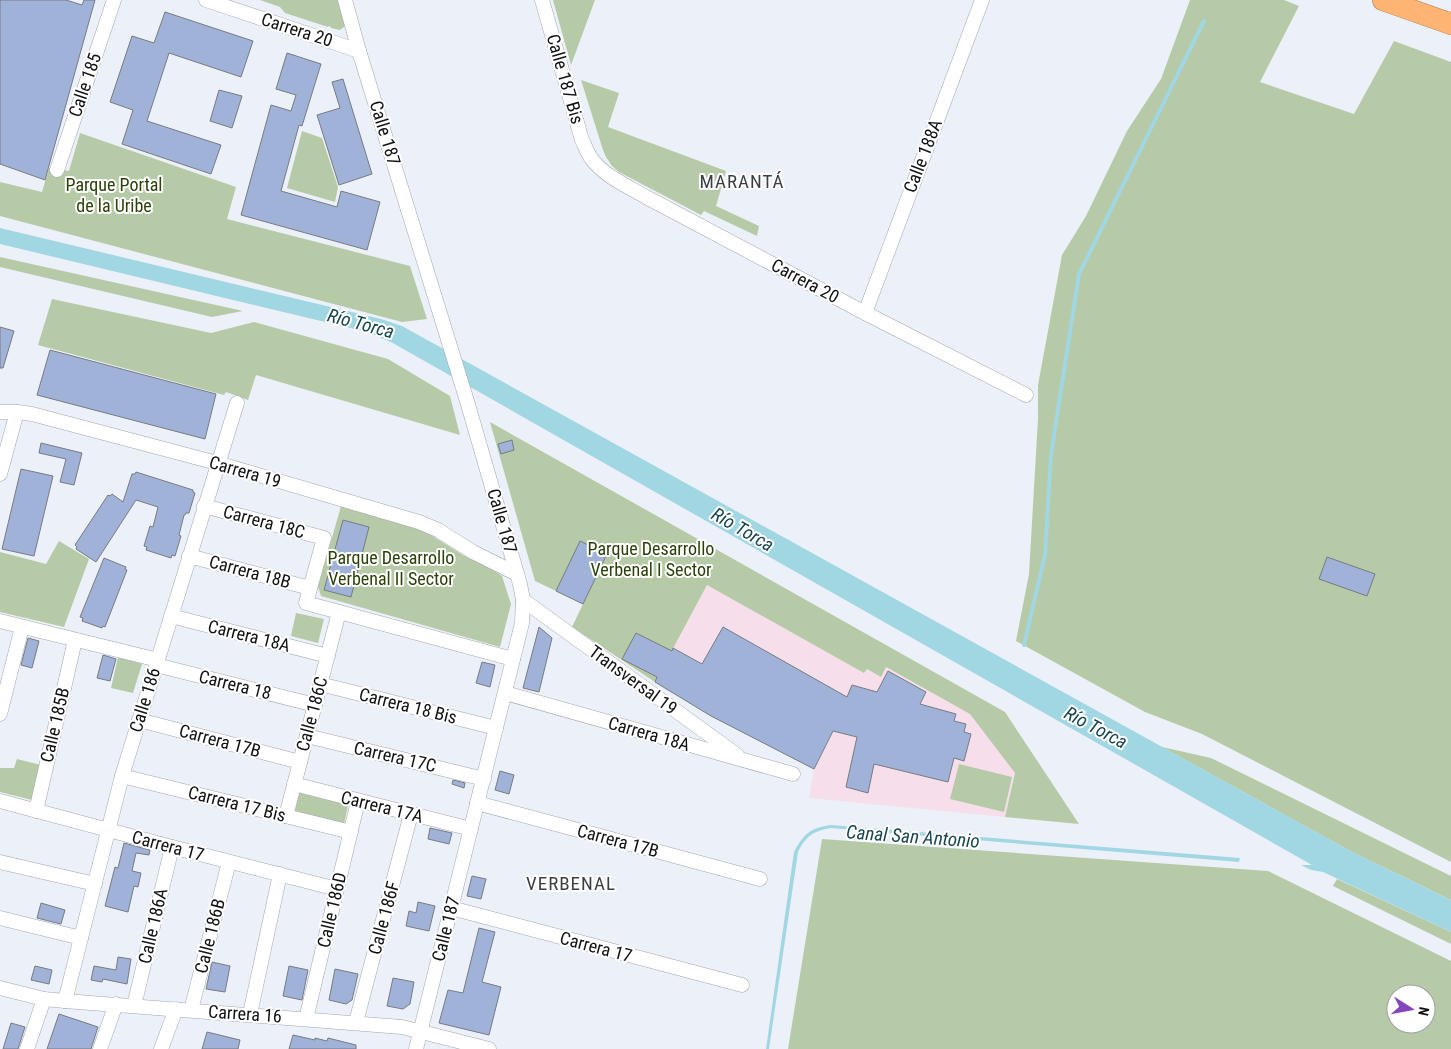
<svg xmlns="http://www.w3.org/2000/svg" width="1451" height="1049" viewBox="0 0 1451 1049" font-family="'Roboto Condensed',sans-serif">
<rect width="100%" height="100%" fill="#ecf0f9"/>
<!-- education -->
<path fill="#f6dfeb" d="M707 585 864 672 867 669 881 676 885 667 971 714 1015 773 1005 817 809 798 814 769 831 735 673 648Z"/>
<!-- green -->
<g fill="#b7caa7" fill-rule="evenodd">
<path d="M260 0H341L345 26 340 30 331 28V27L328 26V27L285 13 280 7Z"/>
<path d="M553 0H595L571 65Z"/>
<path d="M1190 0H1284L1299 6 1260 82 1354 114 1394 41 1451 62V862L1202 734 1145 712 1016 641 1029 574 1038 419V385L1062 255 1086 216 1127 131 1161 79Z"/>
<path d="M581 80 619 93 608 127 726 171 716 206 759 226 757 236 704 211 701 215 619 172 612 166 606 157 603 150Z"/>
<path d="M302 131 322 138 338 187 335 202 287 188Z"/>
<path d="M80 133 236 187 227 219 410 266 427 319 402 322 0 216V182L42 192 49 168 69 171Z"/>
<path d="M0 257 243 311 212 317 0 267Z"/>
<path d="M52 299 211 333 254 322 388 359 450 396 460 435 256 375 248 400 226 392 224 395 38 345Z"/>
<path d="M490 422 1005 712 1079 824 1005 817 1015 773 970 714 886 667 881 677 867 669 864 673 707 585 655 682 572 627 607 554 580 541 556 591 535 581ZM636 633 655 643 642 669 623 659Z"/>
<path d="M341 506 418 527 463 555 493 570 502 576 511 604 500 647 321 596 318 587Z"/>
<path d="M59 541 89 559 64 627 0 612V552L46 564Z"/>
<path d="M296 613 324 619 318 643 291 636Z"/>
<path d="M118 657 142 664 133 693 111 688Z"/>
<path d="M1162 747 1211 758 1451 876V900L1352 852Z"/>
<path d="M17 759 41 765 32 800 0 792V768H14Z"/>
<path d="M959 764 1012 777 1004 812 950 799Z"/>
<path d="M294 791 348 805 344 824 290 810Z"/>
<path d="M822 839 1268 871 1451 961V1049H788ZM1396 994H1426V1024H1396Z"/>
<path d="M1337 879 1451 932V944L1333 886Z"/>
</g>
<!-- water -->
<g fill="#a1d6e3">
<path d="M0 228 381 319 402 326 1352 852 1451 900V932L1323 872 1311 870 1301 865H1312L391 342 367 332 0 244Z"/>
<path d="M831 825 1240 858 1239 862 831 828C813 831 806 836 798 852L769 1049H766L794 852C804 833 811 828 831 825Z"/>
</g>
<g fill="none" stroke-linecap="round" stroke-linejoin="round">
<!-- stream -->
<path stroke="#a1d6e3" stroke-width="4" d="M1024 645 1045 555 1051 455 1079 274 1204 21"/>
</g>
<!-- building -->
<g fill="#a0b2d7" stroke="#777b82">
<path d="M0 0H66L82 5 84 0H95L45 180 0 164Z"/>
<path d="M165 12 253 41 241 77 169 53 147 121 221 145 211 174 122 144 133 110 110 102 132 36 154 43Z"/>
<path d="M287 53 321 64 302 126 299 125 281 191 337 207 341 191 380 202 367 250 241 215 271 105 291 111 296 95 276 89Z"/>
<path d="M343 79 372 174 339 185 317 115 340 108 332 82Z"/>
<path d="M219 90 242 96 232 128 210 121Z"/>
<path d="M0 327 14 331 3 368H0Z"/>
<path d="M50 350 216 394 205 439 37 395Z"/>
<path d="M512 440 514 450 501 454 498 444Z"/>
<path d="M41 443 82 453 74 485 60 482 66 459 39 453Z"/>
<path d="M21 469 53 476 34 556 2 549Z"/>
<path d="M136 472 193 490V492L195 493 189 513H186L185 515H184L179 535 181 536 175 556 172 555 171 558 146 550 147 547 144 546 150 526 153 527 158 507 136 500 96 562 76 549 77 547 75 545 108 495 110 496 112 494 123 502 132 474H135Z"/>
<path d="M343 520 369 527 351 597 324 590Z"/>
<path d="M580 541 607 554 583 604 556 591Z"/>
<path d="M1327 557 1375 574 1367 596 1319 579Z"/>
<path d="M104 558 126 567 125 569 127 570 105 627 103 626 102 628 82 621 83 618 80 617Z"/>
<path d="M539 627 552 638 539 692 523 688Z"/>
<path d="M723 627 847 697 852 685 877 692 888 671 926 692 920 704 956 714 954 721 966 724 964 732 971 734 964 761 954 758 948 782 874 764 868 793 846 787 857 737 833 731 814 769 711 716 655 682 657 677 622 659 636 633 672 651 673 648 702 664Z"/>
<path d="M28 638 39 641 32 668 21 665Z"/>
<path d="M103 655 116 659 110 681 97 678Z"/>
<path d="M482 662 495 665 490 687 476 683Z"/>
<path d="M500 771 514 775 509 794 495 790Z"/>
<path d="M453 780 465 783 464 788 452 784Z"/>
<path d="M430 828 452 833 449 844 428 839Z"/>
<path d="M124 843 150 850 149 855 136 853 132 871 141 873 138 887 134 886 128 912 105 906 115 867 118 868Z"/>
<path d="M472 876 486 879 481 899 467 896Z"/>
<path d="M418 902 435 906 429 931 406 926 409 911 416 913Z"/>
<path d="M41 903 65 910 61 924 37 918Z"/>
<path d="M479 928 495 932 482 982 501 987 489 1035 439 1023 448 990 463 993Z"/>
<path d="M118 957 131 959 127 984 103 979 102 982 91 980 94 966 116 970Z"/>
<path d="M212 962 230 966 225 992 206 989Z"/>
<path d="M35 966 52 970 49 984 31 980Z"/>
<path d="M289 966 308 970 302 1000 283 996Z"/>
<path d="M335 969 358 974 352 1000 346 1004 329 1000Z"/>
<path d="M393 978 414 982 410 1004 403 1009 387 1006Z"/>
<path d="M59 1014 98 1027 91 1049H47Z"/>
<path d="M11 1023 25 1027 18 1049H3Z"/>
<path d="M207 1032 240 1040 238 1049H202Z"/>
<path d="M293 1035 315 1040V1038L327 1041 328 1038 356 1045V1049H289Z"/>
</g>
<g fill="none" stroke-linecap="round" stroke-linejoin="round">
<defs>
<g id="minor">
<path d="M206 0 359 51"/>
<path d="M345 0 359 51 467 401 520 584 523 600 522 623 416 1049"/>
<path d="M542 0 582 140C585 146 587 152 591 158 604 176 627 186 646 197L865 313 1026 395"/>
<path d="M57 170 114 0"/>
<path d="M865 313 982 0"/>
<path d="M0 412H17L32 414 217 463 419 522 438 530 473 552 517 574"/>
<path d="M0 474 17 412"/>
<path d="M204 506 324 538 306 603 513 659"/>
<path d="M189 556 310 588"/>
<path d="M523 600 737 755"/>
<path d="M171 616 328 656"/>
<path d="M0 621 158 660"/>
<path d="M156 665 315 705"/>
<path d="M320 684 496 728"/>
<path d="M505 693 793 774"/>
<path d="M0 714 22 627"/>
<path d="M139 720 300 762"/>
<path d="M307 736 484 779"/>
<path d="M122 776 351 832"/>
<path d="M294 784 471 829"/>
<path d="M0 801 172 847 337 889"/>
<path d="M477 803 760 879"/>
<path d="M36 811 75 640"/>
<path d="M286 816 339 612"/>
<path d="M0 862 95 884"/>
<path d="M451 908 742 985"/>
<path d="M0 918 81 938"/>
<path d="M0 988 44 999 65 1001 402 1027 489 1049"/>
<path d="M65 1001 122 776 237 403"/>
<path d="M134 1006 172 847"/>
<path d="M191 1010 229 862"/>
<path d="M250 1014 280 874"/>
<path d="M306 1019 358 801"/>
<path d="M356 1022 411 814"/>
<path d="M27 1049 44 999"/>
<path d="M100 1049 116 1004"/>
<path d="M161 1049 176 1009"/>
</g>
<path id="highway" d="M1383 0 1451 24"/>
</defs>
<!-- minor casing -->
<use href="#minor" stroke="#a2a6ae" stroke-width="15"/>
<!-- highway casing -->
<use href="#highway" stroke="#aa7b51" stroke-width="22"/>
<!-- minor -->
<use href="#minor" stroke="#fff" stroke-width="14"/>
<!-- highway -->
<use href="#highway" stroke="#feb472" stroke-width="21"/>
</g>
<g text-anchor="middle" stroke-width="4" stroke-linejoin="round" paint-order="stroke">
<!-- street labels -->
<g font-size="18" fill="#0f1113" stroke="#fff">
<text transform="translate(297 30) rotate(18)" y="6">Carrera 20</text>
<text transform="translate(565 79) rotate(74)" y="6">Calle 187 Bis</text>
<text transform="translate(85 85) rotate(-71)" y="6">Calle 185</text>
<text transform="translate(385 133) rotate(73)" y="6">Calle 187</text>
<text transform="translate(923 156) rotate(-69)" y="6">Calle 188A</text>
<text transform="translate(805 281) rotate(28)" y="6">Carrera 20</text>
<text transform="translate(245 472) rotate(16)" y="6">Carrera 19</text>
<text transform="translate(502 521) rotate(74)" y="6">Calle 187</text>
<text transform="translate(264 522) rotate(15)" y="6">Carrera 18C</text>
<text transform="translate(250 572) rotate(15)" y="6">Carrera 18B</text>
<text transform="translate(249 636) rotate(14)" y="6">Carrera 18A</text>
<text transform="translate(633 680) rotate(36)" y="6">Transversal 19</text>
<text transform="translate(235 685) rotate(14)" y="6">Carrera 18</text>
<text transform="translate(145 700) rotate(-73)" y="6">Calle 186</text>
<text transform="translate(408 706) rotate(14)" y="6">Carrera 18 Bis</text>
<text transform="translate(312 714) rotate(-75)" y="6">Calle 186C</text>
<text transform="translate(55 725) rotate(-77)" y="6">Calle 185B</text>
<text transform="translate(649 734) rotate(16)" y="6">Carrera 18A</text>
<text transform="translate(220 741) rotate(15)" y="6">Carrera 17B</text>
<text transform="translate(395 757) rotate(13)" y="6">Carrera 17C</text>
<text transform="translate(237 804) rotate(14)" y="6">Carrera 17 Bis</text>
<text transform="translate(382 807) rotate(14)" y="6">Carrera 17A</text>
<text transform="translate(618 841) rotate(15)" y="6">Carrera 17B</text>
<text transform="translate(168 846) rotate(15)" y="6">Carrera 17</text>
<text transform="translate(332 910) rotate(-77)" y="6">Calle 186D</text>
<text transform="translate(384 918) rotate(-75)" y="6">Calle 186F</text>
<text transform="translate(153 926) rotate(-77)" y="6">Calle 186A</text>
<text transform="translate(446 929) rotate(-76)" y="6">Calle 187</text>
<text transform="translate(210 936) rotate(-76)" y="6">Calle 186B</text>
<text transform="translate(596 947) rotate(15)" y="6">Carrera 17</text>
<text transform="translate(245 1014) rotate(4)" y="6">Carrera 16</text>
</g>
<!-- park labels -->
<g font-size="18" fill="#294107" stroke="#fff">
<text x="114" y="191">Parque Portal<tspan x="114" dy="21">de la Uribe</tspan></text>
<text x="651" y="555">Parque Desarrollo<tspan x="651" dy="21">Verbenal I Sector</tspan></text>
<text x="391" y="564">Parque Desarrollo<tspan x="391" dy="21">Verbenal II Sector</tspan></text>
</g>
<!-- neighbourhood labels -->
<g font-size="19" letter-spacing="1" fill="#3b3e44" stroke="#fff">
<text x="742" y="188">MARANTÁ</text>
<text x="571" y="890">VERBENAL</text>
</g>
<!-- water labels -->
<g font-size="19" font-style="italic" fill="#16454e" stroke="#fff">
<text transform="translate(361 323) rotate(15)" y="7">Río Torca</text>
<text transform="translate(743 529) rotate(30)" y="7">Río Torca</text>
<text transform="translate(1096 727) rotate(28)" y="7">Río Torca</text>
<text transform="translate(913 836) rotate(4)" y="7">Canal San Antonio</text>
</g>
</g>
<!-- north arrow -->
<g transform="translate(1411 1009) rotate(101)"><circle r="24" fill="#ffffff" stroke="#9fa0a1"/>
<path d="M0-4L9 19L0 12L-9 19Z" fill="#8346bc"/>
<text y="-8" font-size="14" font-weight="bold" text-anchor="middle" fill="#0f1113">N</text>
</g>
</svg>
